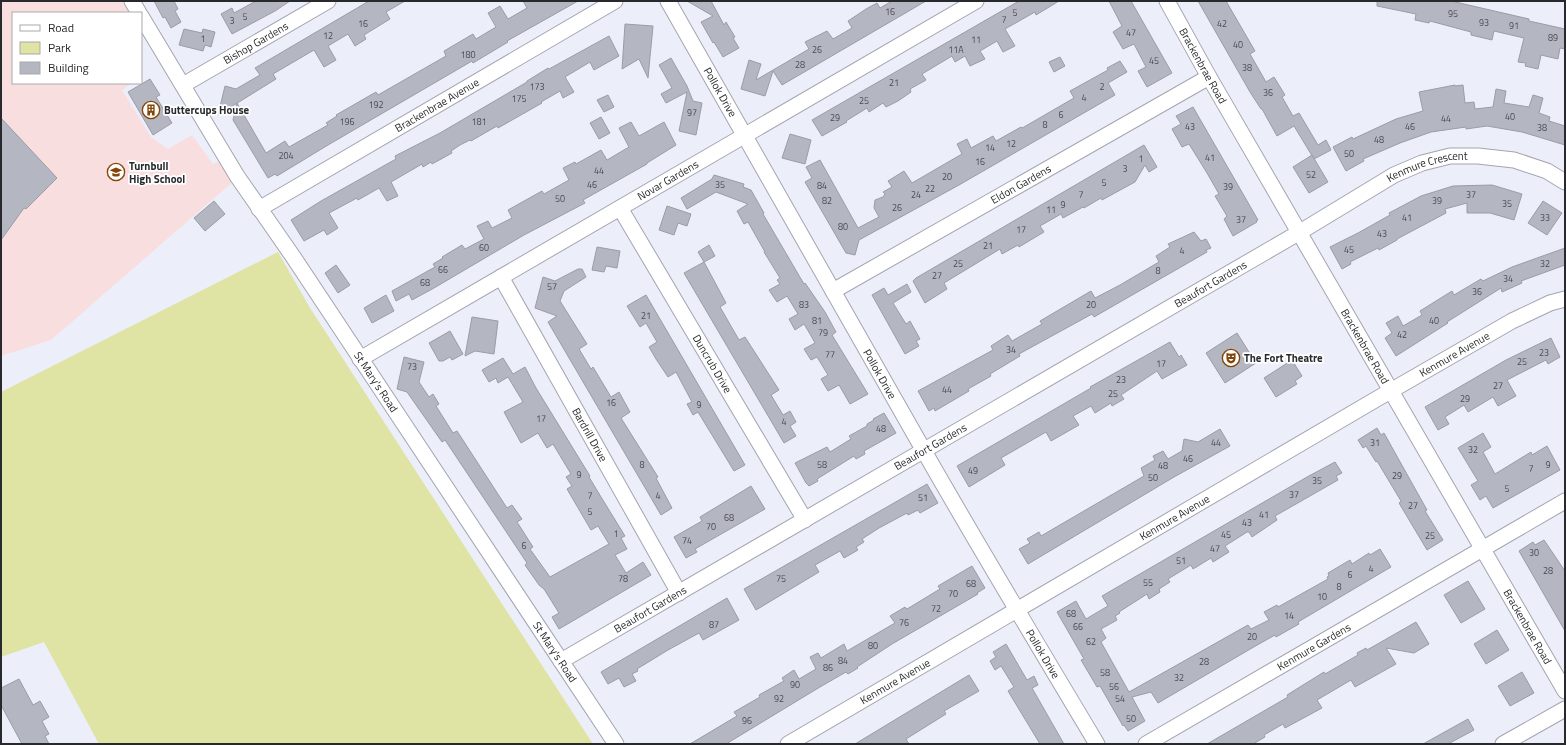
<svg xmlns="http://www.w3.org/2000/svg" width="1566" height="745" viewBox="0 0 1566 745" font-family="'Titillium Web',sans-serif">
<rect width="100%" height="100%" fill="#eceff9"/>
<!-- education -->
<path fill="#f9dee0" d="M1 1H123L130 13H13V83H132L122 90 151 137 168 149 192 135 213 164 222 160 235 180 51 340 1 356Z"/>
<!-- green -->
<path fill="#dfe3a3" d="M278 252 310 308 593 744H99L44 642 1 657V392Z"/>
<!-- building -->
<g fill="#b4b6c1" stroke="#9a9ca6">
<path d="M154 1H174L178 9 175 11 181 22 171 28 165 17 163 18Z"/>
<path d="M256 1H290L275 11 232 34 221 14 232 8 234 13Z"/>
<path d="M369 1H405L386 12 390 19 364 35 366 39 355 46 348 34 328 46 336 60 324 67 314 50 273 74 276 79 218 115 225 86 236 89 260 75 255 68Z"/>
<path d="M523 1H578L507 41 508 42 473 63 472 61 328 145 277 176 275 174 268 178 233 120 237 103 266 153 285 141 289 147 328 125 326 123 337 116 336 115 376 92 378 95 446 56 444 51 473 34 476 39 496 27 488 13 500 6 508 19 527 8Z"/>
<path d="M687 1H711L724 25 726 22 735 37 733 38 739 48 723 57 714 42 713 43 701 22 713 16Z"/>
<path d="M892 1H926L782 85 773 71 765 96 741 89 749 60 761 64 756 80 809 49 805 42 827 31 833 39 852 28 848 21 866 9 877 3 880 8Z"/>
<path d="M1019 1H1059L1036 15 1035 12 1005 29 1015 46 1003 52 997 41 980 51 985 59 970 66 965 56 955 62 952 56 922 74 926 80 910 89 911 92 898 101 886 107 883 103 869 112 867 108 846 121 847 122 822 136 812 120Z"/>
<path d="M1109 1H1131L1172 73 1147 87 1138 71 1146 67 1134 44 1123 49 1113 32 1122 26Z"/>
<path d="M1198 1H1226L1255 51 1250 54 1266 82 1274 77 1285 95 1282 97 1293 116 1299 113 1318 145 1326 140 1331 150 1314 159 1294 126 1277 136 1262 109H1261L1250 92Z"/>
<path d="M1377 1H1451L1529 19V21L1565 29V49L1560 48 1558 59 1541 55 1538 69 1525 66 1526 63 1518 62 1524 38 1494 31 1492 40 1471 35V32L1430 21 1429 23 1415 20 1416 14 1377 6Z"/>
<path d="M625 24 653 26 648 78 639 59 622 69Z"/>
<path d="M184 29 202 33 203 29 215 32 211 47 205 45 203 51 179 45Z"/>
<path d="M609 36 619 56 594 70 590 62 565 77 574 92 563 98 560 91 541 102 542 103 498 128 497 126 471 141 470 140 460 145 451 151 452 153 432 164 431 162 423 167 422 164 391 182 398 196 387 201 379 188 358 200 357 198 329 213 338 228 327 235 324 230 304 241 291 220 321 201 396 159 395 156 440 133 527 82V81L548 68 549 69Z"/>
<path d="M1060 57 1065 66 1054 72 1049 62Z"/>
<path d="M671 58 687 86 693 101 702 103 696 135 679 131 687 92 666 103 661 94 672 88 659 65Z"/>
<path d="M1120 61 1127 72 1108 83 1115 95 959 185 859 240 855 255 846 253 805 182 812 178 806 167 820 160 858 228 879 217 874 208 875 200 883 197 885 194 883 192 892 187 888 181 904 171 912 183 962 154 957 144 967 139 971 148 993 136 996 141 1021 127 1022 128 1024 127 1074 98 1070 91 1108 70 1107 68Z"/>
<path d="M150 79 160 95 156 97 172 123 153 135 128 92Z"/>
<path d="M1455 85V86L1463 85 1465 103 1474 102 1475 109 1493 107 1496 89 1506 91 1504 103 1529 107 1533 95 1543 98 1539 113 1550 117 1549 121 1565 126V145L1522 132 1487 126 1466 129V127L1431 132 1400 143 1363 159 1364 161 1346 171 1333 147 1352 137 1353 139 1396 119 1423 111 1419 92Z"/>
<path d="M608 95 614 107 604 112 597 100Z"/>
<path d="M1193 107 1258 220 1256 221 1257 222 1233 236 1224 219 1227 216 1215 196 1219 194 1207 173 1189 144 1182 147 1172 129 1181 124 1176 116Z"/>
<path d="M601 117 610 133 599 139 590 123Z"/>
<path d="M1 118 57 178 26 209 24 208 1 240Z"/>
<path d="M631 122 639 136 664 122 676 145 647 163V164L583 200 585 203 524 235 434 288 412 300 409 294 396 301 392 291 435 267 433 264 443 258 442 257 462 245 465 249 484 239 477 226 488 221 492 228 512 218 508 210 542 191 544 194 569 180 563 168 575 162 576 164 601 150 607 160 629 147 619 128Z"/>
<path d="M790 134 811 140 805 164 782 158Z"/>
<path d="M1144 145 1157 167 1149 172 1145 165 1135 182 1102 200 1101 198 1084 208 1083 207 1063 218 1061 214 1040 226 1044 232 1019 247 1018 245 1002 254 1000 249 944 283 947 289 925 303 913 281 916 278Z"/>
<path d="M1312 155 1328 182 1309 193 1293 167Z"/>
<path d="M714 175 744 184 743 187 751 190 764 213 763 214 804 284 805 283 825 312 836 332 832 335 868 394 850 404 839 385 828 391 821 379 828 375 817 357 811 360 804 349 815 343 810 334 804 324 795 330 789 319 798 314 787 296 777 302 769 290 780 284 777 280 780 278 764 252H765L748 222 744 224 737 211 748 204 716 192 687 209 681 198 712 179Z"/>
<path d="M1492 185 1522 194 1514 220 1490 213H1467V203L1445 209 1446 213 1397 239V240L1379 250 1378 248 1350 262 1351 264 1342 269 1330 247 1358 233 1390 215 1389 213 1421 196 1453 186Z"/>
<path d="M214 201 225 214 205 231 194 218Z"/>
<path d="M1543 201 1562 213 1547 235 1528 223Z"/>
<path d="M667 206 691 214 687 226 678 223 674 235 659 230Z"/>
<path d="M1194 232 1201 241 1206 239 1211 248 1206 250 1207 252 1094 317 1092 314 1019 354 1020 356 990 374 991 376 968 389 969 391 935 411 934 408 929 411 918 391 993 350 991 346 1008 335 1012 341 1042 324 1040 321 1091 291 1095 298 1120 285 1159 262 1156 256 1170 247 1168 244Z"/>
<path d="M709 245 715 256 704 262 726 303 720 307 739 340 745 337 779 390 771 395 783 415 790 411 796 422 790 426 796 436 784 443 684 273 704 262 698 252Z"/>
<path d="M597 247 620 251 617 268 606 266 604 272 592 270Z"/>
<path d="M1565 248V265L1521 281 1522 283 1502 292 1501 288 1447 322 1448 323 1396 356 1385 338 1392 333 1386 323 1398 316 1403 326 1422 315 1420 311 1452 291 1454 295 1481 279 1483 281 1512 267Z"/>
<path d="M336 265 350 285 338 293 325 273Z"/>
<path d="M578 269H582L586 277 564 291 560 301 587 344 579 349 591 369 593 367 611 397 619 392 630 412 621 418 658 477 656 478 672 508 661 515 548 322 557 316 535 308 543 277 555 281Z"/>
<path d="M907 284 911 292 893 303 906 324 910 321 920 339 916 341 919 346 905 354 872 295 884 288 888 295Z"/>
<path d="M386 295 394 311 372 323 364 308Z"/>
<path d="M646 295 745 465 734 471 698 412 693 415 687 404 692 402 676 372 668 377 656 359 649 347 657 342 646 323 640 327 627 306Z"/>
<path d="M472 317 498 321 494 354 475 351 465 356Z"/>
<path d="M450 331 463 354 452 360 450 357 443 361H439L429 343Z"/>
<path d="M1237 333 1256 363 1225 383 1206 353Z"/>
<path d="M1551 338 1560 357 1548 364 1546 360 1507 380 1516 396 1498 406 1493 397 1468 412 1464 405 1445 417 1449 424 1438 430 1425 407 1506 360Z"/>
<path d="M1170 342 1179 357 1181 355 1187 365 1162 379 1157 371 1121 395 1124 399 1112 406 1111 403 1095 413 1091 406 1073 416 1079 425 1051 441 1046 432 1001 458 1005 465 969 487 957 466 1091 388 1090 387Z"/>
<path d="M404 357 424 362 419 382 429 397 433 394 439 404 436 406 448 425 453 433 457 431 507 508 512 505 522 519 517 522 533 547 530 549 550 577 609 544 598 526 591 530 567 489 572 486 566 477 571 474 553 444 547 448 538 433 521 443 504 412 523 402 508 377 498 383 496 378 489 382 482 370 503 358 513 374 525 367 536 388 590 476 589 477 601 497 625 536 621 538 627 549 615 555 626 573 643 562 651 575 559 629 552 617 559 613 544 589 539 585 525 565 527 563 445 440 442 442 407 392 397 389Z"/>
<path d="M1292 360 1302 376 1295 381 1297 384 1276 397 1264 378Z"/>
<path d="M884 413 896 433 864 451 865 454 856 459 854 456 817 479 818 481 809 486 806 483 795 463 827 447 830 452 851 439 849 436 867 426V424L874 420 873 419Z"/>
<path d="M1377 428 1381 435 1384 433 1394 451 1427 510 1425 511 1443 540 1427 550 1399 503 1401 501 1377 461 1376 462 1366 446 1363 448 1358 440Z"/>
<path d="M1220 429 1230 446 1174 477 1028 564 1019 549 1030 543 1027 539 1039 532 1041 536 1144 476 1141 468 1155 460 1153 456 1163 451 1168 459 1182 451 1184 439 1198 442Z"/>
<path d="M1483 433 1491 447 1483 452 1495 474 1531 452 1532 455 1547 446 1560 470 1493 508 1486 496 1480 500 1471 485 1478 481 1458 448Z"/>
<path d="M1335 462 1342 473 1336 476 1338 480 1275 516 1277 520 1252 537 1249 532H1247L1225 546 1229 552 1213 562 1211 558 1193 569 1191 565 1168 579 1170 582 1159 589 1160 592 1149 599 1147 594 1119 612 1120 613 1115 616 1117 620 1101 629 1106 638 1101 642 1129 692 1248 625 1251 629 1269 620 1264 612 1277 605 1278 607 1328 579 1327 577 1329 576 1328 573 1350 560 1352 564 1369 553 1370 555 1380 549 1391 567 1298 622 1299 624 1276 637 1275 635 1252 648 1158 703 1151 692 1132 697 1145 721 1128 731 1124 725 1123 726 1100 686 1097 687 1081 660 1084 659 1057 612 1076 601 1086 619 1108 606 1102 596 1307 477Z"/>
<path d="M927 484 938 503 920 513 918 510 908 515 907 513 879 528 862 539 864 542 856 547 858 550 844 558 840 551 815 565 819 572 756 610 744 589Z"/>
<path d="M751 486 765 509 695 549 697 552 686 558 674 537 702 521 700 517Z"/>
<path d="M1544 540 1565 571V631L1519 551 1533 542 1535 545Z"/>
<path d="M972 566 985 588 977 593 978 594 892 644 857 667 858 668 848 674 846 672 820 687 726 744H690L737 716 734 712 760 697 759 695 784 681 782 678 794 670 799 679 816 669 810 657 818 653 821 658 844 644 847 651 895 623 890 616 905 607 907 609 940 589 938 586Z"/>
<path d="M1468 581 1485 609 1461 623 1444 595Z"/>
<path d="M727 598 739 620 703 640 699 633 668 650 637 669 638 671 632 674 636 681 624 687 619 678 608 684 601 672Z"/>
<path d="M1416 622 1429 644 1414 653 1386 648 1396 664 1355 687 1351 680 1317 700 1322 708 1285 728 1283 724 1264 735 1265 737 1253 744H1207L1288 697 1287 695 1324 672 1325 674 1358 655 1357 653 1366 648 1367 650Z"/>
<path d="M1497 630 1509 650 1486 664 1474 644Z"/>
<path d="M1006 644 1027 680 1034 676 1038 685 1032 688 1064 744H1040L1008 691 1014 687 1001 666 995 670 990 661 996 657 993 652Z"/>
<path d="M1522 672 1534 693 1510 706 1498 686Z"/>
<path d="M969 675 979 691 944 711 946 714 906 739 909 744H855Z"/>
<path d="M19 679 33 705 40 701 49 717 42 721 49 734 45 736 49 744H22L1 705V688Z"/>
<path d="M1468 719 1474 730 1448 744H1423Z"/>
</g>
<g fill="none" stroke-linecap="round" stroke-linejoin="round">
<defs>
<g id="street">
<path d="M132 1 139 13"/>
<path id="s1" d="M668 1C756 153 840 306 928 458 983 554 1040 649 1097 744"/>
<path id="s2" d="M1167 1 1209 77 1565 691"/>
<path id="s3" d="M141 16 237 176 294 258 616 744"/>
<path id="s4" d="M183 85 328 1"/>
<path id="s5" d="M620 208 805 520"/>
<path id="s6" d="M259 209 615 1"/>
<path id="s7" d="M501 277 679 593"/>
<path id="s8" d="M833 291 1209 77"/>
<path id="s9" d="M360 359 976 1"/>
<path id="s10" d="M561 661 1300 232 1394 175 1422 163 1450 156H1478L1514 160 1547 171 1565 182"/>
<path id="s11" d="M788 744 1380 397 1512 321 1550 303 1565 299"/>
<path id="s12" d="M1146 744 1565 501"/>
<path d="M1503 744 1565 709"/>
</g>
</defs>
<!-- street casing -->
<use href="#street" stroke="#a3a5af" stroke-width="17"/>
<!-- street -->
<use href="#street" stroke="#fff" stroke-width="15"/>
</g>
<!-- icons -->
<defs>
<symbol id="building-ring" viewBox="-11 -11 22 22"><circle r="9.5" fill="#fff" stroke="#844507" stroke-width="1.5"/><path d="M-4-6H4V6H1V3H-1V6H-4ZM-2.5-4.3h1.7v1.8h-1.7ZM.8-4.3h1.7v1.8H.8ZM-2.5-1h1.7V.8h-1.7ZM.8-1h1.7V.8H.8Z" fill="#844507"/></symbol>
<symbol id="school-ring" viewBox="-11 -11 22 22"><circle r="9.5" fill="#fff" stroke="#844507" stroke-width="1.5"/><path d="M0-5L7-2L0 1L-7-2ZM-4 1L0 2.5L4 1V4Q0 6-4 4Z" fill="#844507"/></symbol>
<symbol id="theatre-ring" viewBox="-11 -11 22 22"><circle r="9.5" fill="#fff" stroke="#844507" stroke-width="1.5"/><path d="M-5-5.5Q0-4 5-5.5V0Q5 5 0 6Q-5 5-5 0ZM-3.3-2.5H-1v1.5H-3.3ZM1-2.5H3.3v1.5H1ZM-2.8 1Q0 5.5 2.8 1Z" fill="#844507"/></symbol>
</defs>
<g fill-rule="evenodd">
<use href="#building-ring" x="141" y="100" width="20" height="20"/>
<use href="#school-ring" x="106" y="162" width="20" height="20"/>
<use href="#theatre-ring" x="1221" y="348" width="20" height="20"/>
</g>
<g text-anchor="middle" stroke-width="3.5" stroke-linejoin="round" paint-order="stroke">
<!-- number labels -->
<g font-size="9" fill="#4b4c52">
<text x="890" y="15">16</text>
<text x="1015" y="16">5</text>
<text x="1453" y="17">95</text>
<text x="245" y="20">5</text>
<text x="1004" y="23">7</text>
<text x="232" y="24">3</text>
<text x="1484" y="26">93</text>
<text x="363" y="27">16</text>
<text x="1222" y="27">42</text>
<text x="1514" y="29">91</text>
<text x="1131" y="36">47</text>
<text x="328" y="39">12</text>
<text x="1553" y="41">89</text>
<text x="203" y="42">1</text>
<text x="976" y="43">11</text>
<text x="1238" y="48">40</text>
<text x="817" y="53">26</text>
<text x="956" y="53">11A</text>
<text x="468" y="58">180</text>
<text x="1154" y="64">45</text>
<text x="800" y="68">28</text>
<text x="1247" y="71">38</text>
<text x="894" y="86">21</text>
<text x="537" y="90">173</text>
<text x="1102" y="90">2</text>
<text x="1268" y="96">36</text>
<text x="1084" y="101">4</text>
<text x="519" y="102">175</text>
<text x="864" y="104">25</text>
<text x="376" y="108">192</text>
<text x="692" y="116">97</text>
<text x="1061" y="118">6</text>
<text x="1510" y="120">40</text>
<text x="835" y="121">29</text>
<text x="1446" y="122">44</text>
<text x="347" y="125">196</text>
<text x="479" y="125">181</text>
<text x="1045" y="128">8</text>
<text x="1190" y="130">43</text>
<text x="1410" y="130">46</text>
<text x="1542" y="131">38</text>
<text x="1379" y="143">48</text>
<text x="1011" y="147">12</text>
<text x="990" y="151">14</text>
<text x="1349" y="157">50</text>
<text x="286" y="159">204</text>
<text x="1210" y="161">41</text>
<text x="1141" y="162">1</text>
<text x="980" y="165">16</text>
<text x="1125" y="172">3</text>
<text x="599" y="174">44</text>
<text x="1311" y="178">52</text>
<text x="947" y="180">20</text>
<text x="1104" y="186">5</text>
<text x="592" y="188">46</text>
<text x="720" y="188">35</text>
<text x="822" y="189">84</text>
<text x="1228" y="190">39</text>
<text x="930" y="192">22</text>
<text x="916" y="198">24</text>
<text x="1081" y="198">7</text>
<text x="1471" y="198">37</text>
<text x="560" y="202">50</text>
<text x="827" y="204">82</text>
<text x="1437" y="204">39</text>
<text x="1507" y="207">35</text>
<text x="1063" y="208">9</text>
<text x="897" y="211">26</text>
<text x="1051" y="213">11</text>
<text x="1407" y="221">41</text>
<text x="1545" y="221">33</text>
<text x="1241" y="223">37</text>
<text x="843" y="230">80</text>
<text x="1021" y="233">17</text>
<text x="1382" y="237">43</text>
<text x="988" y="249">21</text>
<text x="484" y="251">60</text>
<text x="1349" y="253">45</text>
<text x="1182" y="254">4</text>
<text x="958" y="267">25</text>
<text x="1545" y="267">32</text>
<text x="443" y="273">66</text>
<text x="1158" y="274">8</text>
<text x="937" y="279">27</text>
<text x="1508" y="282">34</text>
<text x="425" y="286">68</text>
<text x="552" y="290">57</text>
<text x="1477" y="295">36</text>
<text x="804" y="308">83</text>
<text x="1091" y="308">20</text>
<text x="646" y="319">21</text>
<text x="817" y="324">81</text>
<text x="1434" y="324">40</text>
<text x="823" y="336">79</text>
<text x="1402" y="338">42</text>
<text x="1011" y="353">34</text>
<text x="1544" y="356">23</text>
<text x="830" y="358">77</text>
<text x="1522" y="365">25</text>
<text x="1161" y="367">17</text>
<text x="412" y="370">73</text>
<text x="1121" y="383">23</text>
<text x="1498" y="389">27</text>
<text x="947" y="393">44</text>
<text x="1113" y="397">25</text>
<text x="1465" y="402">29</text>
<text x="611" y="406">16</text>
<text x="699" y="408">9</text>
<text x="541" y="422">17</text>
<text x="784" y="425">4</text>
<text x="881" y="432">48</text>
<text x="1216" y="446">44</text>
<text x="1375" y="446">31</text>
<text x="1473" y="453">32</text>
<text x="1188" y="462">46</text>
<text x="642" y="468">8</text>
<text x="822" y="468">58</text>
<text x="1548" y="468">9</text>
<text x="1163" y="469">48</text>
<text x="1531" y="472">7</text>
<text x="973" y="474">49</text>
<text x="579" y="478">9</text>
<text x="1397" y="479">29</text>
<text x="1153" y="481">50</text>
<text x="1317" y="484">35</text>
<text x="1507" y="492">5</text>
<text x="1294" y="498">37</text>
<text x="590" y="499">7</text>
<text x="658" y="499">4</text>
<text x="923" y="501">51</text>
<text x="1413" y="509">27</text>
<text x="590" y="515">5</text>
<text x="1264" y="518">41</text>
<text x="729" y="521">68</text>
<text x="1247" y="526">43</text>
<text x="711" y="530">70</text>
<text x="616" y="537">1</text>
<text x="1226" y="538">45</text>
<text x="1430" y="539">25</text>
<text x="687" y="544">74</text>
<text x="524" y="549">6</text>
<text x="1215" y="552">47</text>
<text x="1534" y="556">30</text>
<text x="1181" y="564">51</text>
<text x="1371" y="572">4</text>
<text x="1548" y="574">28</text>
<text x="1350" y="578">6</text>
<text x="623" y="582">78</text>
<text x="781" y="582">75</text>
<text x="1148" y="586">55</text>
<text x="971" y="587">68</text>
<text x="1339" y="590">8</text>
<text x="953" y="597">70</text>
<text x="1322" y="600">10</text>
<text x="936" y="612">72</text>
<text x="1071" y="617">68</text>
<text x="1289" y="619">14</text>
<text x="904" y="626">76</text>
<text x="714" y="628">87</text>
<text x="1078" y="630">66</text>
<text x="1252" y="640">20</text>
<text x="1091" y="645">62</text>
<text x="873" y="649">80</text>
<text x="843" y="664">84</text>
<text x="1204" y="665">28</text>
<text x="828" y="671">86</text>
<text x="1105" y="676">58</text>
<text x="1179" y="681">32</text>
<text x="795" y="688">90</text>
<text x="1114" y="690">56</text>
<text x="779" y="702">92</text>
<text x="1120" y="702">54</text>
<text x="1131" y="722">50</text>
<text x="747" y="724">96</text>
</g>
<!-- street labels -->
<g font-size="11" fill="#28292d" stroke="#fff">
<text dy="4" stroke="none"><textPath href="#s4" startOffset="84">Bishop Gardens</textPath></text>
<text dy="4" stroke="none"><textPath href="#s2" startOffset="74">Brackenbrae Road</textPath></text>
<text dy="4" stroke="none"><textPath href="#s1" startOffset="105">Pollok Drive</textPath></text>
<text dy="4" stroke="none"><textPath href="#s6" startOffset="206">Brackenbrae Avenue</textPath></text>
<text dy="4" stroke="none"><textPath href="#s10" startOffset="999">Kenmure Crescent</textPath></text>
<text dy="4" stroke="none"><textPath href="#s9" startOffset="356">Novar Gardens</textPath></text>
<text dy="4" stroke="none"><textPath href="#s8" startOffset="216">Eldon Gardens</textPath></text>
<text dy="4" stroke="none"><textPath href="#s10" startOffset="751">Beaufort Gardens</textPath></text>
<text dy="4" stroke="none"><textPath href="#s2" startOffset="398">Brackenbrae Road</textPath></text>
<text dy="4" stroke="none"><textPath href="#s11" startOffset="772">Kenmure Avenue</textPath></text>
<text dy="4" stroke="none"><textPath href="#s5" startOffset="181">Duncrub Drive</textPath></text>
<text dy="4" stroke="none"><textPath href="#s1" startOffset="429">Pollok Drive</textPath></text>
<text dy="4" stroke="none"><textPath href="#s3" startOffset="435">St Mary's Road</textPath></text>
<text dy="4" stroke="none"><textPath href="#s7" startOffset="181">Bardrill Drive</textPath></text>
<text dy="4" stroke="none"><textPath href="#s10" startOffset="427">Beaufort Gardens</textPath></text>
<text dy="4" stroke="none"><textPath href="#s11" startOffset="448">Kenmure Avenue</textPath></text>
<text dy="4" stroke="none"><textPath href="#s10" startOffset="103">Beaufort Gardens</textPath></text>
<text dy="4" stroke="none"><textPath href="#s2" startOffset="722">Brackenbrae Road</textPath></text>
<text dy="4" stroke="none"><textPath href="#s12" startOffset="194">Kenmure Gardens</textPath></text>
<text dy="4" stroke="none"><textPath href="#s3" startOffset="759">St Mary's Road</textPath></text>
<text dy="4" stroke="none"><textPath href="#s1" startOffset="753">Pollok Drive</textPath></text>
<text dy="4" stroke="none"><textPath href="#s11" startOffset="124">Kenmure Avenue</textPath></text>
</g>
<!-- poi labels -->
<g font-size="11" font-weight="bold" fill="#28292d" stroke="#fff" text-anchor="start">
<text x="164" y="114">Buttercups House</text>
<text x="129" y="170">Turnbull<tspan x="129" dy="13">High School</tspan></text>
<text x="1244" y="362">The Fort Theatre</text>
</g>
</g>
<!-- border -->
<rect width="1566" height="745" fill="none" stroke="#28292d" stroke-width="4"/>
<!-- legend -->
<rect x="12" y="12" width="130" height="72" fill="#ffffff" stroke="#a9a9ab"/>
<rect x="20" y="25" width="20" height="6" fill="#ffffff" stroke="#a9a9ab"/>
<text x="48" y="32" font-size="12" fill="#28292d">Road</text>
<rect x="20" y="42" width="20" height="12" fill="#dfe3a3" stroke="#a9a9ab"/>
<text x="48" y="52" font-size="12" fill="#28292d">Park</text>
<rect x="20" y="62" width="20" height="12" fill="#b4b6c1" stroke="#a9a9ab"/>
<text x="48" y="72" font-size="12" fill="#28292d">Building</text>
</svg>
